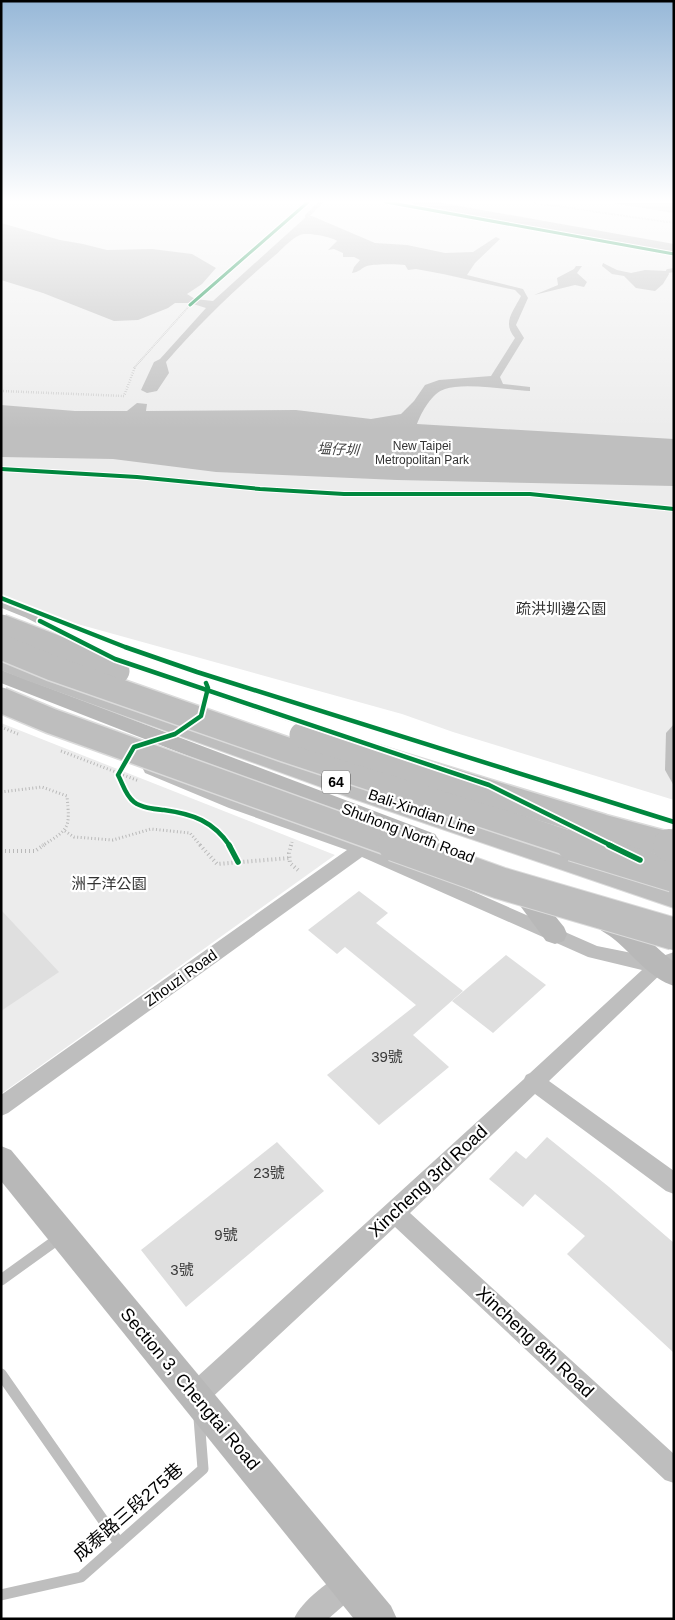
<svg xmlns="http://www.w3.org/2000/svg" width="675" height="1620" viewBox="0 0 675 1620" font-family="Helvetica,'Noto Sans TC',sans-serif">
<rect width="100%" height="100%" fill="#fff"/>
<!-- green -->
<g fill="#ececec">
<path d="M1 203H674V800L453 732 402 714 45 615 1 598Z"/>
<path d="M1 723 335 855 1 1094Z"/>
</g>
<!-- water -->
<g fill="#bfbfbf">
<path d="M612 203H674V213Z"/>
<path d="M307 216H312L375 243 407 245 445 253 473 252 496 237 500 239 475 263 467 275 523 289 528 298 516 325 524 338 500 377 503 384 530 387V391C509 390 464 382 445 389 432 393 422 411 417 424L674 439V486L397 480 216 472 113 459 1 457V405L75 411H127L137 403 147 404 146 411 296 410 371 419 401 414 414 401 425 385 439 380 491 376 515 338C502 323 513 312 521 296L515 290 443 274 416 269 408 270 405 265C397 264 374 264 367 266 361 268 360 272 352 273L354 267 360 260 354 257H343V253L334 249 328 250 337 241C332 237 306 232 300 235 290 239 281 251 273 257 234 290 199 324 166 362L169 373 157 391 147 393 141 390 154 362 160 359 206 308 190 303H175L168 308 138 320 114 321 43 293 1 280V223L60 240 83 244 107 250 152 249 192 254 216 268 202 284 187 294 195 299 213 301Z"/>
<path d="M603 263 617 270 631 273 645 270 668 271 669 274 663 284 655 291 636 288 624 276 612 274 602 266Z"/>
<path d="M576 266H582L577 273 587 282 584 287 575 285 534 295 558 285 557 278 574 269Z"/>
<path d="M674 724V786L665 770 666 733Z"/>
</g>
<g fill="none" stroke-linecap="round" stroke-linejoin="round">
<!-- stream -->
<g stroke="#bfbfbf" stroke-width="4">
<path d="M307 216 321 202"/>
<path d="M668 271 674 270"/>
</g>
</g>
<!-- building -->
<g fill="#dfdfdf">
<path d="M359 891 388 913 376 923 463 991 413 1035 449 1067 379 1125 327 1075 416 1005 345 947 337 954 308 930Z"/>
<path d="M1 910 59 972 1 1011Z"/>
<path d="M506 955 546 985 493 1033 452 1001Z"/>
<path d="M547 1137 609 1187 674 1243V1353L567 1254 585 1236 535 1194 523 1207 489 1179 516 1151 526 1159Z"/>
<path d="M277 1142 324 1191 186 1307 141 1250Z"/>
</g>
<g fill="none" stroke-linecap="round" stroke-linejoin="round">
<defs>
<path id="highway" d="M1 654 374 785 674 886V908L354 799 23 679 1 670Z"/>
</defs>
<!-- highway casing -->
<use href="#highway" stroke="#dbdbdb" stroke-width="2"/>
<!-- path-far3 -->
<g stroke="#b9b9b9" stroke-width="2" stroke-dasharray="0.5 1" stroke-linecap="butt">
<path d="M528 202 674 223"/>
<path d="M134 368 190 305"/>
</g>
<!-- path-far2 -->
<path stroke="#b9b9b9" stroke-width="2.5" stroke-dasharray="0.5 2" stroke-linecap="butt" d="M1 391 124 396 135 367"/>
<!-- path-far1 -->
<g stroke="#b9b9b9" stroke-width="3" stroke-dasharray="1 2.5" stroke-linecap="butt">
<path d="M1 727 18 734"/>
<path d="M61 751 139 781"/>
<path d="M1 792 42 787 67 796C70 829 70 828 42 846"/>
<path d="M65 831 74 837 113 840 151 829 190 833 201 846"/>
<path d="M291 846 292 842"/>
</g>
<!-- path -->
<g stroke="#b9b9b9" stroke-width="4" stroke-dasharray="1 3" stroke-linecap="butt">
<path d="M200 845 217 864 290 858"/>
<path d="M291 845 289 853 290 863 299 871"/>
<path d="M1 851H35L44 845"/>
</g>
<!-- lane-far1 -->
<path stroke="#bebebe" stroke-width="7" d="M1 604 26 614 115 659 313 726"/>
<!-- lane -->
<g stroke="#bebebe" stroke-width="11">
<path d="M1 1280 58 1239"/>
<path d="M1 1374 119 1543"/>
<path d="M1 1595 81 1577 203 1469 199 1418"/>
</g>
<!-- street -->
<g fill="#bebebe" fill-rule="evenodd">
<path d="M151 764 241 800 367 845 597 946 657 958 674 952V967L664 971 549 1081 674 1171V1194L666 1191 535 1094 410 1213 674 1454V1483L665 1480 395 1227 205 1404 196 1407 187 1404 184 1395 187 1386 524 1079 526 1075 530 1073 642 970 588 957 362 857 8 1113 1 1116V1095L347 850 229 808 145 773 143 769 145 765Z"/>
<path d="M350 1570 359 1574 363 1583 359 1592 328 1619H294C300 1602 333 1577 350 1570Z"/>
</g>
<!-- secondary -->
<g fill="#b8b8b8" fill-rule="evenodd">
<path d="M410 202H437L674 244V252L415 205Z"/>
<path d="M1 670 435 834 439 840 435 846 427 848 419 846 1 683Z"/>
<path d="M518 877 526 880 564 927 567 934 564 941 555 944 546 941 510 892 506 886 510 880Z"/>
<path d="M604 911C632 920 651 944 674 962V986C650 978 634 956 615 940 607 933 597 930 592 920L595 913Z"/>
<path d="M1 1146 11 1150 391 1606 397 1619H354L1 1181Z"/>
</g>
<!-- highway -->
<use href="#highway" fill="#bebebe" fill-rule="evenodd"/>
<defs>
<g id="highway-bridge-far1">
<path d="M1 627 117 671"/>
<path d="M1 647 52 668 284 749 577 846"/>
<path d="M1 700 51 721 398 846"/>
<path d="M302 735 603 827 674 846"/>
</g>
<g id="highway-bridge">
<path d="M394 845 500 883 674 934"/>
<path d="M573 845 674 876"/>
<path d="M669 845 674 846"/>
</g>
</defs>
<!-- highway-bridge-far1 casing -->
<use href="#highway-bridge-far1" stroke="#dbdbdb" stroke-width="28" stroke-linecap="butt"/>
<!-- highway-bridge casing -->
<use href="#highway-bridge" stroke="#dbdbdb" stroke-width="34" stroke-linecap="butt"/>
<!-- highway-bridge-far1 -->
<use href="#highway-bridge-far1" stroke="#bebebe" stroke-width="25"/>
<!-- highway-bridge -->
<use href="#highway-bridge" stroke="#bebebe" stroke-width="32"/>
<defs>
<g id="cycleway-far3">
<path d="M386 202 674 254"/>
<path d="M190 305 308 202"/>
</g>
<path id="cycleway-far2" d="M1 469 137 477 260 489 344 494H530L674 509"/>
<g id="cycleway-far1">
<path d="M1 598 125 647 197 672 674 822"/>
<path d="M40 621 115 659 489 785 612 846"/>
<path d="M206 683 208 688 201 716 175 734 134 747 118 775C123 784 125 795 134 802 142 808 154 809 164 810 193 814 213 821 230 846"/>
</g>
<g id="cycleway">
<path d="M229 845 238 862"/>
<path d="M609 845 640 860"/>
</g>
</defs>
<!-- cycleway-far3 casing -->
<use href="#cycleway-far3" stroke="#fff" stroke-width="5"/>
<!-- cycleway-far2 casing -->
<use href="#cycleway-far2" stroke="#fff" stroke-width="6"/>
<!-- cycleway-far1 casing -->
<use href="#cycleway-far1" stroke="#fff" stroke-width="8"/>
<!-- cycleway casing -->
<use href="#cycleway" stroke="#fff" stroke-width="9"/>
<!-- cycleway-far3 -->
<use href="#cycleway-far3" stroke="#00873e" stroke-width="3"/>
<!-- cycleway-far2 -->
<use href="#cycleway-far2" stroke="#00873e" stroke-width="4"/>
<!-- cycleway-far1 -->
<use href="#cycleway-far1" stroke="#00873e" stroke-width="4.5"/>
<!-- cycleway -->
<use href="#cycleway" stroke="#00873e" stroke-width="5.5"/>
</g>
<!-- sky -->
<linearGradient id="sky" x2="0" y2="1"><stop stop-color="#97b8d8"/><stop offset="0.47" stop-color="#fff"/><stop offset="1" stop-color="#fff" stop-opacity="0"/></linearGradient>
<rect width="675" height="429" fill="url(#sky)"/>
<g text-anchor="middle" stroke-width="4.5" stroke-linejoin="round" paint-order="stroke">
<!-- far-park labels -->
<g font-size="12" fill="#333" stroke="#fff">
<text x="422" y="450">New Taipei<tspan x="422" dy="14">Metropolitan Park</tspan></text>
</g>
<!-- far-water labels -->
<g font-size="14" font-style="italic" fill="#444" stroke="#fff">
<text transform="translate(338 449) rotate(3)" y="5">塭仔圳</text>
</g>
<!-- shield labels -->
<rect fill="#fff" stroke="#4c4c4c" stroke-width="1" x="322" y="770.5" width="28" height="23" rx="4"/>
<g font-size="14" font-weight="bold" fill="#000">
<text x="336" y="787">64</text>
</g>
<!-- park labels -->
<g font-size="15" fill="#333" stroke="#fff">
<text x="561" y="614">疏洪圳邊公園</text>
<text x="109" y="889">洲子洋公園</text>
</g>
<!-- street labels -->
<g font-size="15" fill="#000" stroke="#fff">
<text transform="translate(422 812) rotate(19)" y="5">Bali-Xindian Line</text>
<text transform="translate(408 833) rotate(21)" y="5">Shuhong North Road</text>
<text transform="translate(181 978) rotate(-36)" y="5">Zhouzi Road</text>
</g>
<!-- near-number labels -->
<g font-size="15" fill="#383838">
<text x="387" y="1062">39號</text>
<text x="269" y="1178">23號</text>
<text x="226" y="1240">9號</text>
<text x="182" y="1275">3號</text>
</g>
<!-- near-street labels -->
<g font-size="18" fill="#000" stroke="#fff">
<text transform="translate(428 1181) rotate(-43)" y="6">Xincheng 3rd Road</text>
<text transform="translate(535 1342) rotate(43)" y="6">Xincheng 8th Road</text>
<text transform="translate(190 1389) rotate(50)" y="6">Section 3, Chengtai Road</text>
<text transform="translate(128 1512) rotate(-41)" y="6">成泰路三段275巷</text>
</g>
</g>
<!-- border -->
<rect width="675" height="1620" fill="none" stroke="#000000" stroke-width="5"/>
</svg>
